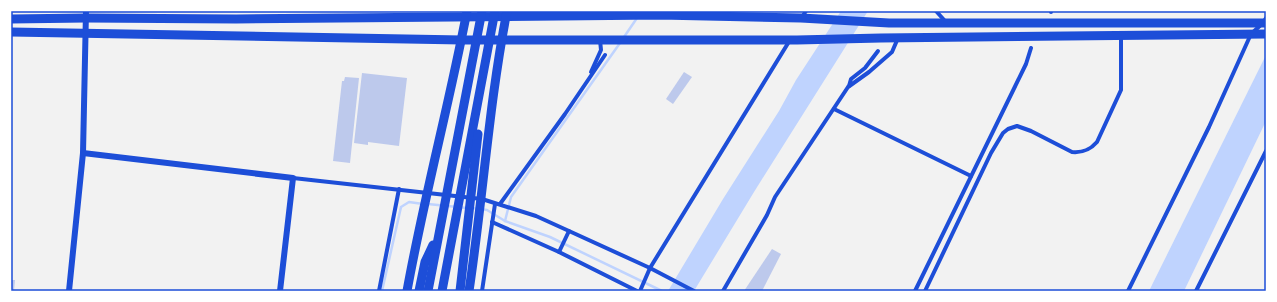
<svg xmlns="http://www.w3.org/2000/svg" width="1277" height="302" viewBox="0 0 1277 302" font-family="Jost,sans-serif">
<rect width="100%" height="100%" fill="#f2f2f2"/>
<!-- water -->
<g fill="#bfd3fe">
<path d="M841 11H868L754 192 694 291H668L723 199 779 111 796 80Z"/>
<path d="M1266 55V121L1184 291H1149Z"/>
</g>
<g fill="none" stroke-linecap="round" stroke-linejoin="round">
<!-- stream -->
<g stroke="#bfd3fe" stroke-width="2.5">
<path d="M624 37 637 18"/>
<path d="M428 204 467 208"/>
<path d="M472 208 487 210 505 221 550 237 662 291"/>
<path d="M505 221 511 197 620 43"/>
<path d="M382 291 401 207 409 202 423 204"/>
</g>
</g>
<!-- building -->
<g fill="#bdc9ec">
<path d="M684 72 692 77 673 104 666 99Z"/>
<path d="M362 73 407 78 399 146 368 142V145L354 143Z"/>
<path d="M345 77 359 78 350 163 333 161 342 81H344Z"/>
<path d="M772 249 781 254 762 291H744Z"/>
<path d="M11 280H15L14 291H11Z"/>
</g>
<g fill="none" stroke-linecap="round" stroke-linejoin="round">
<!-- minor -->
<g stroke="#1d4ed8" stroke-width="4">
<path d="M936 11 945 21"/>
<path d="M1051 12V11"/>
<path d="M802 17 806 11"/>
<path d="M591 72 601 50 600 40"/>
<path d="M849 86 851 79 865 68 878 51"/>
<path d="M834 109 971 176"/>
<path d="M293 178 482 199 536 216 569 231 650 268 694 291"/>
<path d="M500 204 565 114 605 55"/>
<path d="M492 222 559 252 637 291"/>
<path d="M559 252 569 231"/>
<path d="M379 291 399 189"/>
<path d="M482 291 495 204"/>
<path d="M640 291 650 268 790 40"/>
<path d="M723 291 767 215 775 197 848 87 869 72 892 52 898 38"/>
<path d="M915 291 1026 64 1031 48"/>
<path d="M925 291 991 153 1003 133 1008 129 1017 126 1031 131 1072 152C1083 153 1090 150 1097 142L1121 90V36"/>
<path d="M1128 291 1209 127 1251 34 1263 23 1266 18"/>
<path d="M1196 291 1266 151"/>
</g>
<!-- tertiary -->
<g stroke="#1d4ed8" stroke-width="6">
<path d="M83 153 293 178 280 291"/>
<path d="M69 291 83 153 86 11"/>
</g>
<!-- trunk -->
<g stroke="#1d4ed8" stroke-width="9">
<path d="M11 19 86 18 236 19 660 15 801 18 889 23H1266"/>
<path d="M11 32 462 40H797L881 38 1266 34"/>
<path d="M407 291C424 197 449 105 467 11"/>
<path d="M469 291C483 198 489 103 507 11"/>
</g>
<!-- motorway -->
<g stroke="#1d4ed8" stroke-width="9">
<path d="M419 291 425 262 433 245"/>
<path d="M428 291 482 11"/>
<path d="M442 291 495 11"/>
<path d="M460 291 478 134"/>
</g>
</g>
<!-- border -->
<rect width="1277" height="302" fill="none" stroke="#ffffff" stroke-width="24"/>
<rect x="12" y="12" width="1253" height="278" fill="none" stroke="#1d4ed8" stroke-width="1.5"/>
</svg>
